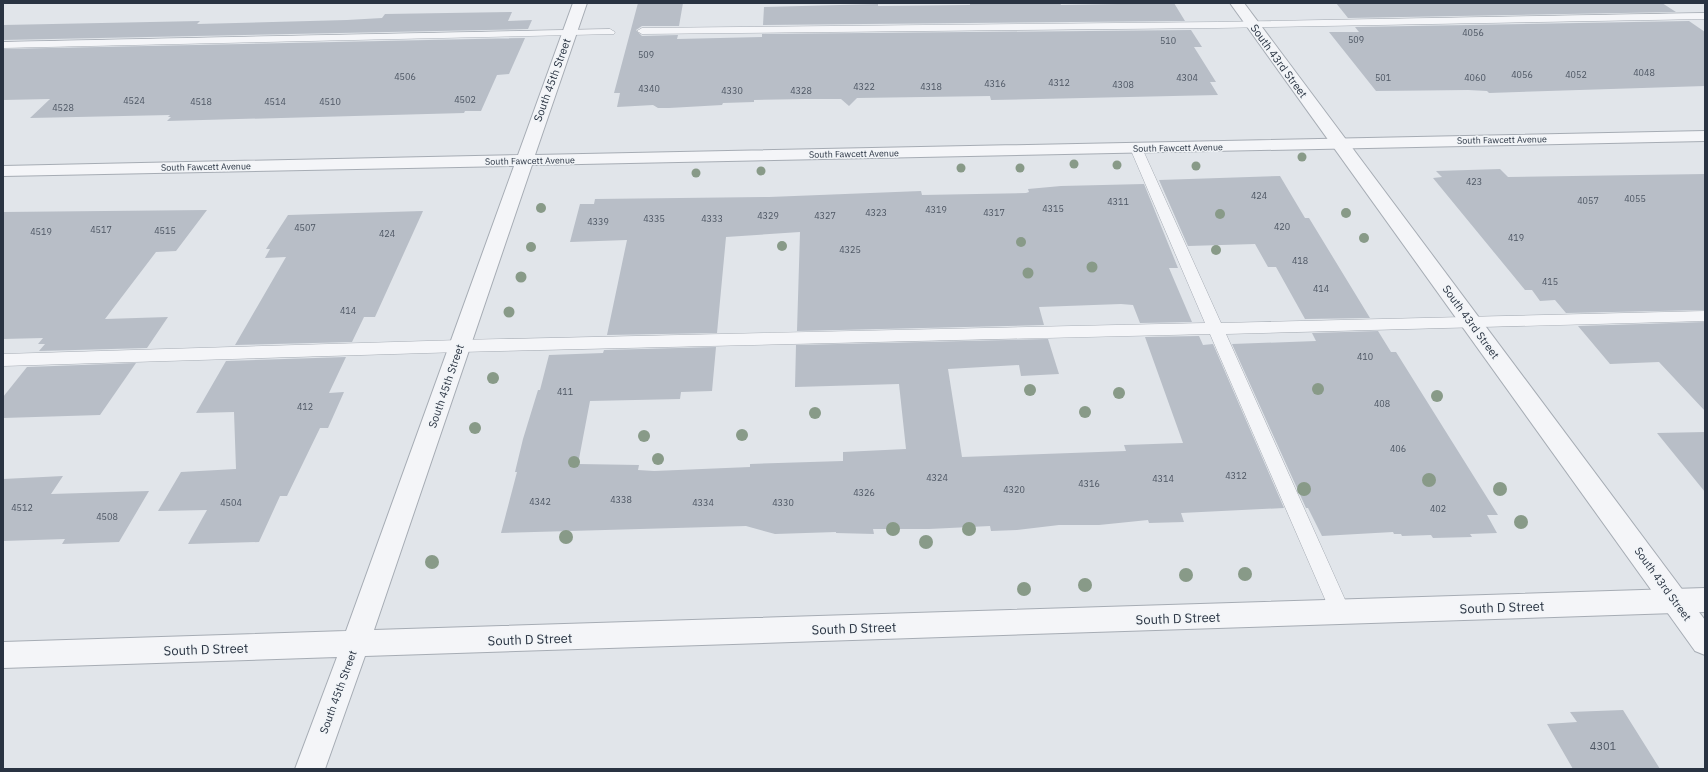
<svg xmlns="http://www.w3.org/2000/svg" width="1708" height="772" viewBox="0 0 1708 772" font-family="'IBM Plex Sans',sans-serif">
<rect width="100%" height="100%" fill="#e1e5ea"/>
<!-- building -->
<g fill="#b8bec7">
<path d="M638 3H683L679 26H642L636 30 642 36 678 35 677 39 762 37V34L1191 30 1202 47H1194L1216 82H1210L1218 95 991 100 990 96 857 98 849 106 841 99H806L754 100V102L723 103 722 105 669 108H658L653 105 617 107 620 93H614Z"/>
<path d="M970 3H1060L1061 5 1174 3 1185 21 763 25 764 7 878 4V6L970 5Z"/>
<path d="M1336 3H1662L1676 12 1348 18Z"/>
<path d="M512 12 508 21 532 20 528 29 3 40V25L200 21 197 24 347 20 382 18 385 14Z"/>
<path d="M1689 21 1705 32V86L1489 93 1487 91 1468 90 1376 91 1329 32H1359L1355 27Z"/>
<path d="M525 38 509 74 497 75 481 111H465L464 113 167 121 171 117H168L170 115 30 118 50 99 3 100V49Z"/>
<path d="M1500 169 1508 177 1705 174V310L1566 313 1555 300 1540 301 1532 290H1525L1433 178 1442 177 1436 171Z"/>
<path d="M1280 176 1305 218H1309L1370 318 1305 319 1276 267H1268L1255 244 1188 246 1159 180Z"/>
<path d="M1144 184 1178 268H1169L1192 322 1140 323 1133 305 1121 304 1039 307 1044 325 797 331 800 232 726 237 717 333 607 335 627 240 570 242 580 204H594L595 199 769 197 921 191 922 195 1026 193 1029 192 1028 189 1061 186Z"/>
<path d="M207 210 176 251 156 252 105 319 168 317 147 348 39 351 45 344H38L43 338 3 339V212Z"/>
<path d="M423 211 375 317H364L352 342 235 345 286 257 265 258 270 249H266L288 215Z"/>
<path d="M1705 322V411L1659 362 1610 364 1578 326Z"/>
<path d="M1378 331 1391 352H1396L1498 515H1487L1497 533 1470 534 1472 537 1433 538 1431 535 1402 536 1401 534H1394L1393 532 1322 536 1308 508H1306L1232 344 1316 341 1312 333Z"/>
<path d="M1199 336 1203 345 1213 344 1284 508 1181 513 1184 522 1149 523 1148 520 1099 525H1059L1017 530 991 531 990 526 929 529H873L874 534 836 533V532L775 534 746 526 501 533 517 472H515L523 439 538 390H540L549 355 603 353 604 350 716 347 712 391 681 392 680 399 590 401 578 464 639 465 638 470 654 471 750 467V464L843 461V452L906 449 899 384 795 387 796 345 1048 339 1059 374 1021 376 1019 365 948 369 962 457 1126 451 1124 445 1183 443 1145 337Z"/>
<path d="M346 357 329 393 344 392 328 428H320L287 496H280L259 542 188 544 207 510 158 511 181 472 236 469 234 412 196 413 226 361Z"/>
<path d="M136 363 100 415 3 418V397L27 367Z"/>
<path d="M1705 432V492L1657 433Z"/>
<path d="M63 476 51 494 149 491 119 542 62 544 65 539 3 541V479Z"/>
<path d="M1623 710 1660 769H1573L1547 724 1577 722 1570 712Z"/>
</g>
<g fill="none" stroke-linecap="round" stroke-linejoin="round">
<defs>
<g id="service">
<path d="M1705 13V19L1217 28 642 34 637 31 642 28 1217 22Z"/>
<path d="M610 29 615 32 614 34 3 48V42Z"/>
<path d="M1136 144 1142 148 1221 323 1705 311V321L1226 334 1351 613 1348 620 1341 622 1334 620 1331 613 1210 334 460 352 3 366V354L460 340 1205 323 1130 148Z"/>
</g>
<path id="minor" d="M573 3H587L535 155 1705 131V141L532 165 374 630 1705 588V612L365 656 325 769H295L337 657 3 668V642L346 631 514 166 3 176V166L518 155Z"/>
<path id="tertiary" d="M1230 3H1244L1705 620V655L1695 651Z"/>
</defs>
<!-- service casing -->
<use href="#service" stroke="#a6acb4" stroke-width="1"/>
<!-- minor casing -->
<use href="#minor" stroke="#a6acb4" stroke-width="2"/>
<!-- tertiary casing -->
<use href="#tertiary" stroke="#a6acb4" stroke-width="2"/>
<!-- service -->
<use href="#service" fill="#f4f5f8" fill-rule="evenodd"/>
<!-- minor -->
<use href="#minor" fill="#f4f5f8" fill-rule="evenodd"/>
<!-- tertiary -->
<use href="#tertiary" fill="#f4f5f8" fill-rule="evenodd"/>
</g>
<!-- trees -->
<g fill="#889a88">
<circle cx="1302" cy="157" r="4.5"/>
<circle cx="1074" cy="164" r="4.5"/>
<circle cx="1117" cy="165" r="4.5"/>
<circle cx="1196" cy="166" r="4.5"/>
<circle cx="961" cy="168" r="4.5"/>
<circle cx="1020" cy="168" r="4.5"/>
<circle cx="761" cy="171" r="4.5"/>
<circle cx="696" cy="173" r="4.5"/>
<circle cx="541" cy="208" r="5"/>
<circle cx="1346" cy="213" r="5"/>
<circle cx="1220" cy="214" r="5"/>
<circle cx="1364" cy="238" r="5"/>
<circle cx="1021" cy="242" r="5"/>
<circle cx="782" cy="246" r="5"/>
<circle cx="531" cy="247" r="5"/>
<circle cx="1216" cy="250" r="5"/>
<circle cx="1092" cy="267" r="5.5"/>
<circle cx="1028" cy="273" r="5.5"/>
<circle cx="521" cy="277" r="5.5"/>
<circle cx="509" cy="312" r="5.5"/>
<circle cx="493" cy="378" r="6"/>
<circle cx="1318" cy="389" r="6"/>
<circle cx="1030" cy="390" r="6"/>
<circle cx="1119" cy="393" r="6"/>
<circle cx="1437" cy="396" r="6"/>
<circle cx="1085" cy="412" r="6"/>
<circle cx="815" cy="413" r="6"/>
<circle cx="475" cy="428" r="6"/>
<circle cx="742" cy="435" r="6"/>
<circle cx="644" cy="436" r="6"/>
<circle cx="658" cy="459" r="6"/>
<circle cx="574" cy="462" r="6"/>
<circle cx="1429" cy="480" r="7"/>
<circle cx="1304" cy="489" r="7"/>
<circle cx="1500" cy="489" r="7"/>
<circle cx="1521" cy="522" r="7"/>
<circle cx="893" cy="529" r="7"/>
<circle cx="969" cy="529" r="7"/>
<circle cx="566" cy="537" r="7"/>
<circle cx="926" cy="542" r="7"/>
<circle cx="432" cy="562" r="7"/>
<circle cx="1245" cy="574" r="7"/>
<circle cx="1186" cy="575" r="7"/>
<circle cx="1085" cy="585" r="7"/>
<circle cx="1024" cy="589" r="7"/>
</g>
<g text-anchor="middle" stroke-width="3" stroke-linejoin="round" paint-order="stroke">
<!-- number labels -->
<g font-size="9" fill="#4d5663">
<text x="1473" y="36">4056</text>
<text x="1356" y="43">509</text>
<text x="1168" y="44">510</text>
<text x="646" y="58">509</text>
<text x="1644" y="76">4048</text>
<text x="1522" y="78">4056</text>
<text x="1576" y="78">4052</text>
<text x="405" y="80">4506</text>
<text x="1187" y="81">4304</text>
<text x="1383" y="81">501</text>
<text x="1475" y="81">4060</text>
<text x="1059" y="86">4312</text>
<text x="995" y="87">4316</text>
<text x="1123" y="88">4308</text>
<text x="864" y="90">4322</text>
<text x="931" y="90">4318</text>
<text x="649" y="92">4340</text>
<text x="732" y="94">4330</text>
<text x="801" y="94">4328</text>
<text x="465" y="103">4502</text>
<text x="134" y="104">4524</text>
<text x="201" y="105">4518</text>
<text x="275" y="105">4514</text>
<text x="330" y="105">4510</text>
<text x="63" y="111">4528</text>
<text x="1474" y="185">423</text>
<text x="1259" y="199">424</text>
<text x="1635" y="202">4055</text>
<text x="1588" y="204">4057</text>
<text x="1118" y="205">4311</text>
<text x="1053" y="212">4315</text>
<text x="936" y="213">4319</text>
<text x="876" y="216">4323</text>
<text x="994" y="216">4317</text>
<text x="768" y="219">4329</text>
<text x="825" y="219">4327</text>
<text x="654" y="222">4335</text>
<text x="712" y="222">4333</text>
<text x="598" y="225">4339</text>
<text x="1282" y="230">420</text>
<text x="305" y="231">4507</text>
<text x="101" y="233">4517</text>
<text x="165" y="234">4515</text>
<text x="41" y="235">4519</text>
<text x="387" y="237">424</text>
<text x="1516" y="241">419</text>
<text x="850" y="253">4325</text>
<text x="1300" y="264">418</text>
<text x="1550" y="285">415</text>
<text x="1321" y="292">414</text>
<text x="348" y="314">414</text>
<text x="1365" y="360">410</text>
<text x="565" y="395">411</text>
<text x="1382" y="407">408</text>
<text x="305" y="410">412</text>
<text x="1398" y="452">406</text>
<text x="1236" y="479">4312</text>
<text x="937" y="481">4324</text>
<text x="1163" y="482">4314</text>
<text x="1089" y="487">4316</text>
<text x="1014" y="493">4320</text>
<text x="864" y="496">4326</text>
<text x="621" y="503">4338</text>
<text x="540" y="505">4342</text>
<text x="231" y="506">4504</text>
<text x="703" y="506">4334</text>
<text x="783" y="506">4330</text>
<text x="22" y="511">4512</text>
<text x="1438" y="512">402</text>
<text x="107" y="520">4508</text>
</g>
<!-- far-street labels -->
<g font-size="9" fill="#293342" stroke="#f1f4f7">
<text transform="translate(1502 140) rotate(-1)" y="3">South Fawcett Avenue</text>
<text transform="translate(1178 148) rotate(-1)" y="3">South Fawcett Avenue</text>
<text transform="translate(854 154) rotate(-1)" y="3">South Fawcett Avenue</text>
<text transform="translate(530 161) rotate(-1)" y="3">South Fawcett Avenue</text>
<text transform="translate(206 167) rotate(-1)" y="3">South Fawcett Avenue</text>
</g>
<!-- street labels -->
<g font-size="11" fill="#293342" stroke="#f1f4f7">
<text transform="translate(1279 61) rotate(54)" y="4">South 43rd Street</text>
<text transform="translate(552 80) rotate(-70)" y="4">South 45th Street</text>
<text transform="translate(1471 322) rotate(54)" y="4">South 43rd Street</text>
<text transform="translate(446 386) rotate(-71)" y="4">South 45th Street</text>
<text transform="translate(1663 584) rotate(54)" y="4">South 43rd Street</text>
<text transform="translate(338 692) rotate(-70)" y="4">South 45th Street</text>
</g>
<!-- near-number labels -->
<g font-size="11" fill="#4d5663">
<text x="1603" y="750">4301</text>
</g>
<!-- near-street labels -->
<g font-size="13" fill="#293342" stroke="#f1f4f7">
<text transform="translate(1502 607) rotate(-2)" y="5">South D Street</text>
<text transform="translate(1178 618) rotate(-2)" y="5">South D Street</text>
<text transform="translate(854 628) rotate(-2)" y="5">South D Street</text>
<text transform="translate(530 639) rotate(-2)" y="5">South D Street</text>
<text transform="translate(206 649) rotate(-2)" y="5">South D Street</text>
</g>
</g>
<!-- border -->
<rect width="1708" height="772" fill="none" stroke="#293342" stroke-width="8"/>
</svg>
